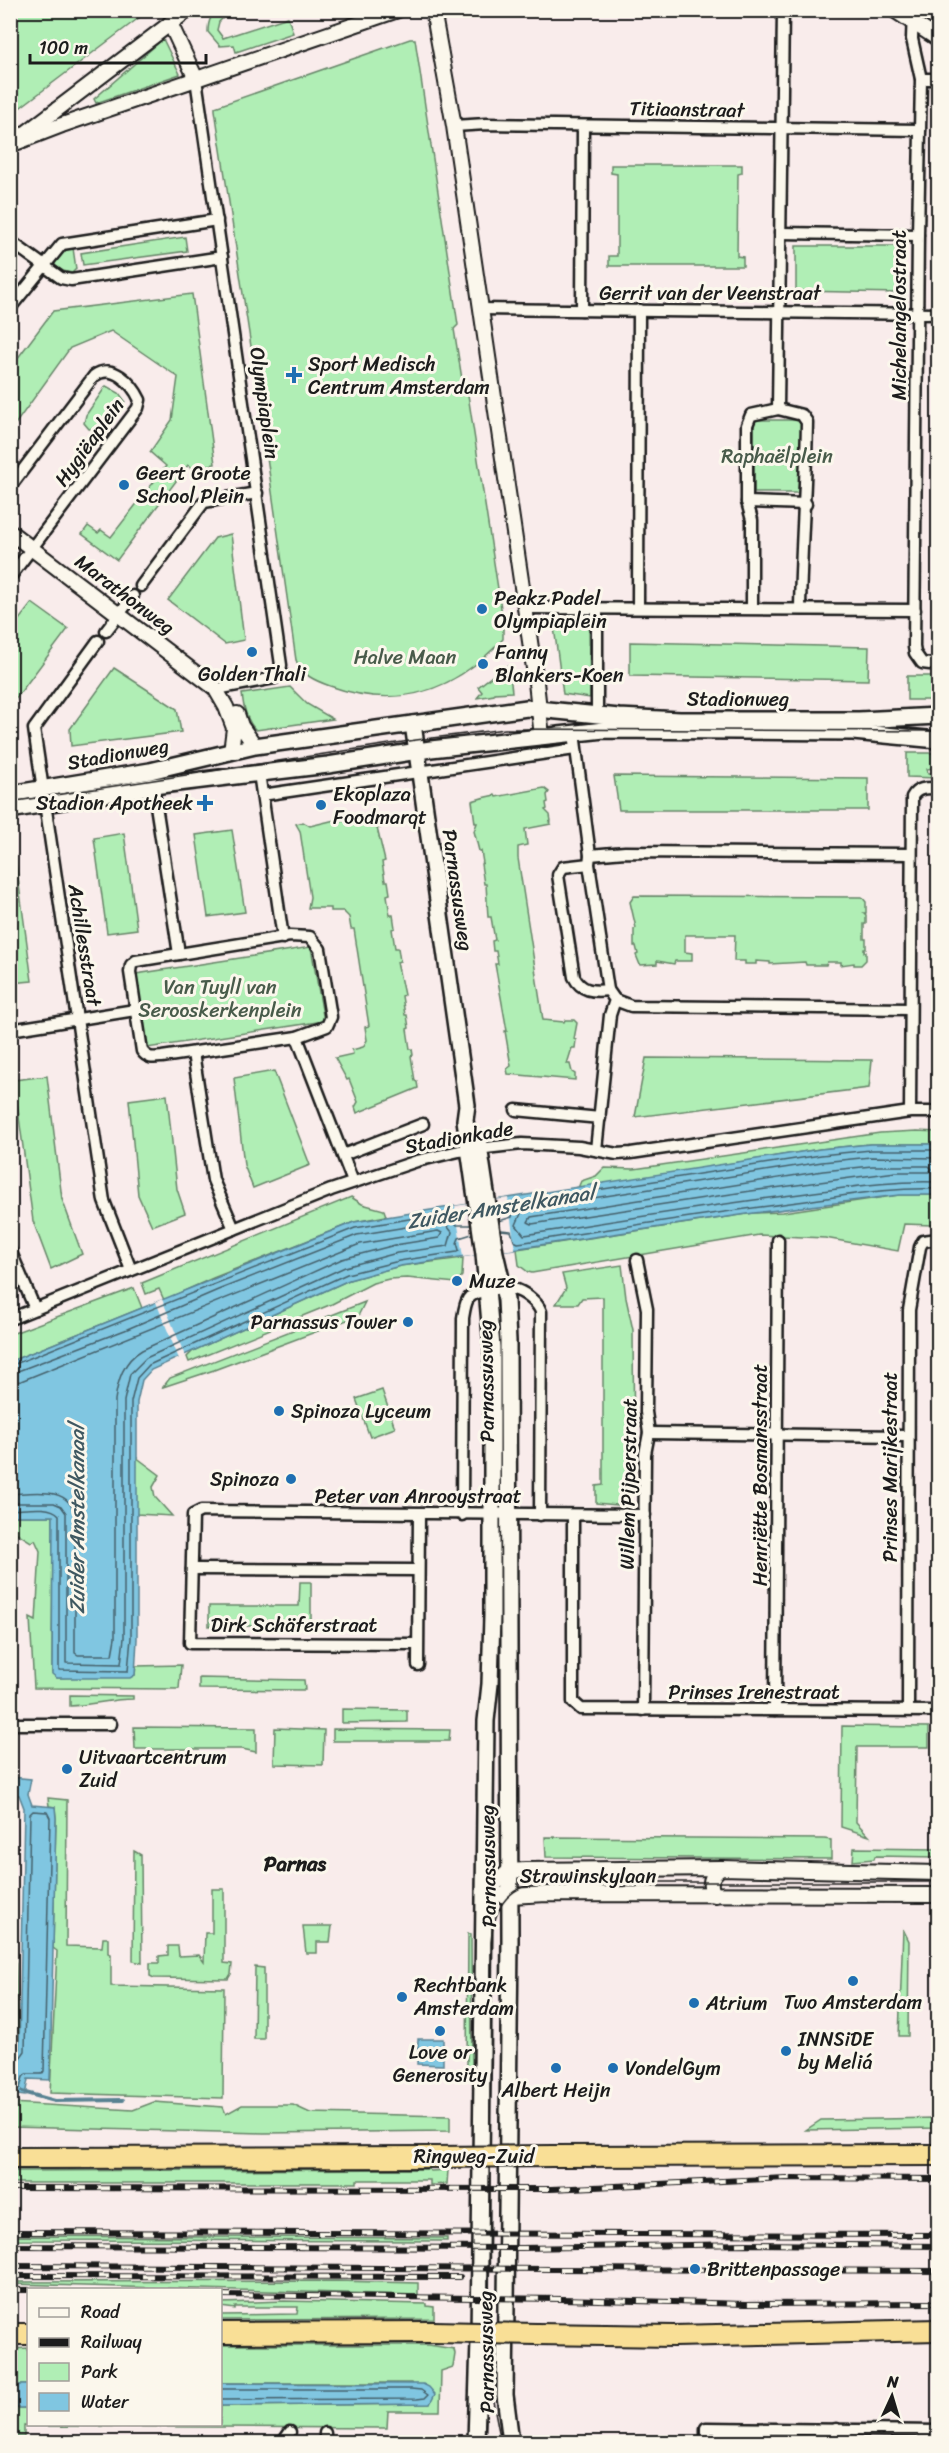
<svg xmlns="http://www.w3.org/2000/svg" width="949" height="2453" viewBox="0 0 949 2453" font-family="Sriracha,sans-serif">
<rect width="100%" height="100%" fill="#f9eceb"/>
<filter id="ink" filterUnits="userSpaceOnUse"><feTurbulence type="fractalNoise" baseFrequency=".0167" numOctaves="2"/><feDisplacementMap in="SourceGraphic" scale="12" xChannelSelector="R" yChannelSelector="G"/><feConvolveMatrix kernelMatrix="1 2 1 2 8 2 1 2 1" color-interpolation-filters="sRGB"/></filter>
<g filter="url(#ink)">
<!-- green -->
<g fill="#b0eeb5" stroke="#668568" stroke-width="1.5">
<path d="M18 10H148V11L13 113 10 112V13Z"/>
<path d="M219 12 223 18 219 22 217 30 223 38 288 17 293 33 236 52 234 45 220 46 208 32C208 24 209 14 219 12Z"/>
<path d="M163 39 180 74 96 103 94 99Z"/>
<path d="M410 39H415L458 325 454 329 462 379 466 382 503 621V639C455 691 399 711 330 686 316 681 301 675 296 660L260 408 263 405 255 356 252 353 215 110V107Z"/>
<path d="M611 165H742V173L738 174 737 256 743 257V266H609V256H617V174L611 173Z"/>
<path d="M185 237 187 251 83 265 81 253Z"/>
<path d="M796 246H903L900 293 796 291Z"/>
<path d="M73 248 76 269 72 273 63 271 55 266C54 256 64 250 73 248Z"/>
<path d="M192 294 215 464 192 468 188 465 117 560 82 534 88 526 98 533 101 530 111 537 166 466 150 452 172 420 178 377 111 331 70 348 11 430V367L53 311Z"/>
<path d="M106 386 119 393 125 401 103 428 89 429 84 423 86 415Z"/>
<rect x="754" y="420" width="47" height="73"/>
<path d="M231 534 244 640 225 644 168 600 215 538Z"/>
<path d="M32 603 68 629 11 705V630Z"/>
<path d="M562 619 589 620 590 698 563 694 554 627 561 628Z"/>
<path d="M630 642 869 647 868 680 630 676Z"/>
<path d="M509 666 512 692 494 693V695L477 698 482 692 478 687 504 667Z"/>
<path d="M114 668 177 709 181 732 71 746 70 729Z"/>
<rect x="907" y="676" width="31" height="24"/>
<path d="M290 687 307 704 333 719 256 730C247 722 243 705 242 694Z"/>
<path d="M907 753H938V767L927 769 928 773H938V778L907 777Z"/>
<path d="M614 776 868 778V810H619Z"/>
<path d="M544 788 549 792 547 795 548 802 546 803 547 809 545 810 550 815 551 821 549 822 551 824 525 829 527 845 518 847V858L543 1020 564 1022 565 1020H574L577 1023 574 1039 576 1040 575 1048H572L567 1064H570L572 1072 575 1074V1080L508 1074 507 1069 511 1066 505 1031H507L495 964H498L496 951H493L492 941 495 940 491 917H488L486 884H484L481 864 483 863 481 851H479L474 831 477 823H475L472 801C481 798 484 797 495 795L496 797Z"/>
<path d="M367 815 368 817 378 816 380 828H377L385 861 382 862 385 881H388L390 894 387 895 390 915H393L395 928 392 929 395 948H398L400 961 397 962 404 995 402 996 405 1015H407L409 1028 407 1029 410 1049H412L413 1055 411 1056 415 1081 417 1082 418 1088 357 1113 355 1107 358 1102 349 1079 347 1080 335 1058 353 1054 352 1050 363 1047 367 1040 365 1027 369 1026 354 929H351L349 917 343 911H331V908H308L310 897 300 831 296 824 303 822 310 826 335 820V822L354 819V817Z"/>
<path d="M232 830 245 912 208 917 196 835Z"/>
<path d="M124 833 137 929 107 933 94 838Z"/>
<path d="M15 855 32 981 11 983 10 856Z"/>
<path d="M634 896 862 897 866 902V913H864L866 915V924H864V939H866V949H864V952H866V960L861 965H854V963L841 965V962H827L826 965H806L805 962 770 964V962L756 961V964H745V961H734L735 935H685V952L692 953V961H675L674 964 657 961V964L640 965 636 955 638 954 636 946H634V929L636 928 630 902Z"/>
<path d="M311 947 324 1021 147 1048 144 1043 134 978 136 974Z"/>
<path d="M646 1058 872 1060 869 1088 635 1117Z"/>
<path d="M274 1071 310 1165 253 1188 244 1165 234 1078Z"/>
<path d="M47 1076 62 1199 82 1254 51 1269 33 1221 14 1080Z"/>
<path d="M167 1095 177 1189 185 1213 152 1226 138 1195 129 1100Z"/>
<path d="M917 1131 938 1132V1144H870L820 1149 578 1188 581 1181 596 1176 604 1168 634 1169 880 1133Z"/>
<path d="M899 1195H938V1228H933L932 1225 904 1224 898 1251 825 1238 759 1235 532 1273 528 1272 519 1265 517 1249 754 1213 783 1212Z"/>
<path d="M351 1197 362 1204 384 1210 386 1216 354 1222 213 1278 164 1300 159 1289 146 1294 142 1283Z"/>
<path d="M463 1258 462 1276 456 1283 407 1278 389 1279 373 1283 332 1304 189 1362 187 1357 193 1351 349 1280 400 1266Z"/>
<path d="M622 1265 626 1298 633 1330 634 1476 627 1506 596 1503V1486L603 1485V1297L582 1298 578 1304H556L566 1288 562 1274Z"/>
<path d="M134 1288 142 1308 11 1361V1334Z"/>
<path d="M365 1302 358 1316 214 1370 163 1387 170 1378Z"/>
<path d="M382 1390 395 1428 370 1437 356 1399Z"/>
<path d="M136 1457 160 1475 153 1487 155 1497 172 1516 136 1514Z"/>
<path d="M11 1516H53L52 1673 57 1678 135 1675 136 1666 181 1665 179 1689 34 1688 30 1618 36 1621 40 1551 35 1540 31 1542 17 1533 11 1539Z"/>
<path d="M300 1582H311V1626H209V1606H299Z"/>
<path d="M199 1678 304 1680 305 1690 199 1689Z"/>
<path d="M70 1695 133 1696V1699C112 1699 92 1705 70 1706Z"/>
<path d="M342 1709 407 1710V1722L342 1723Z"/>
<path d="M842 1726 929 1727V1747H857L856 1822 869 1836 841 1827Z"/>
<path d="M134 1727 256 1728V1752L242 1749H135Z"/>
<path d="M275 1728 324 1730 323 1765 274 1764Z"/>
<path d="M333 1729 450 1730 449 1741H333Z"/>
<path d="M48 1798 67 1800 66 1946 102 1947 103 1938H108V1953L111 1954V1986L224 1988 223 2098 50 2093 57 1951 53 1948 56 1818 55 1807 49 1806Z"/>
<path d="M10 1810 19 2052H10Z"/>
<path d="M545 1837 824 1839 831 1840V1859L546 1857Z"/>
<path d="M854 1848 938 1849V1857L875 1856 874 1859 853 1861Z"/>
<path d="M134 1851 141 1855 142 1963 133 1961Z"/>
<path d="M212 1889H224V1963L232 1964 231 1974 228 1979 154 1978 150 1976V1963H159V1956L168 1955V1946H178L179 1956 199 1955 204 1962 205 1933H212Z"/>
<path d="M303 1926H332L330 1942H317V1953H306Z"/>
<path d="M903 1929 909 1941 908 2036H899Z"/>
<path d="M468 1934H471L472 2067H467Z"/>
<path d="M255 1967 264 1968V2039H254Z"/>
<path d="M154 2102 223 2107 226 2114 242 2105H293L310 2113 450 2116V2131L264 2133 11 2127V2103L133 2110Z"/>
<path d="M938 2118V2128L806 2130 821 2120Z"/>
<path d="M429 2169 430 2171 448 2170 447 2184 430 2185V2180H357V2183H10L11 2171Z"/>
<path d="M11 2236 447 2238V2241L11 2240Z"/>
<path d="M337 2281 418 2283V2295L10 2284 11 2282Z"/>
<path d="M284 2301 427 2304V2306L434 2307V2319L221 2320V2315L297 2314 298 2307H235V2309L221 2307V2303Z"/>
<path d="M221 2345H429L454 2349 455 2354 453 2367 441 2371 440 2411H388L387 2428 24 2426V2437H11L10 2408H28V2424H220L221 2406 429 2404 411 2383H221Z"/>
<path d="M28 2348V2385H11V2349Z"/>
</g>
<!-- water -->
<g fill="#80c6e1" stroke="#588292" stroke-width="1.5">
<path d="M870 1144H938V1195H899L754 1213 400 1266 349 1280 151 1370 142 1380 137 1402V1639L135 1675 130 1678H57L52 1674 53 1516H11V1361L354 1222 820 1149Z"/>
<path d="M11 1777 31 1779 28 1794 32 1805 55 1807 56 1818 50 2080 28 2079 25 2096 10 2094 11 2053 19 2052 24 1808 19 1795H11Z"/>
<path d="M418 2039H443V2065L417 2064Z"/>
<path d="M220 2383 423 2384 429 2387 435 2394 430 2404 221 2406Z"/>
<rect x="11" y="2385" width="17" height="23"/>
</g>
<!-- pier -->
<g fill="#f9eceb">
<path d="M508 1198 515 1249 463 1257 455 1206Z"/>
<path d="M162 1299 185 1356 179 1359 156 1302Z"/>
</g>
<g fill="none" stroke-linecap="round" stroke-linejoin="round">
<!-- shore -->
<g stroke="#44606b" stroke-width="1.5">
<path d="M938 1158 871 1157 822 1162 523 1209 516 1225 524 1235C613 1221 703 1206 792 1195 841 1189 889 1180 938 1182"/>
<path d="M872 1166H929L932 1169 929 1172H896L751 1191 532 1224 528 1222 531 1217 823 1171Z"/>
<path d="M499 1221 512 1217 513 1212 511 1205 514 1203 821 1155 871 1150H938"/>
<path d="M501 1230 511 1231 514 1241 518 1243C611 1229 705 1214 798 1202 845 1196 891 1187 938 1189"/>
<path d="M10 1366 355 1228 451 1212 454 1214V1221L457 1225H471"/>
<path d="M10 1374 125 1330 218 1290 357 1235 443 1221 452 1232 448 1246 397 1253 345 1267 146 1358 130 1374 124 1401V1638L121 1664 66 1663V1513L61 1506 54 1503H10"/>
<path d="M10 1383 21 1381 360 1244 438 1231 442 1233 439 1238 395 1245 342 1259 142 1350C123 1361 118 1380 115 1400V1638L112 1655H78L75 1653V1517C71 1485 34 1493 10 1494"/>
<path d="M10 1510C23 1510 50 1504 59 1515V1670L128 1671 131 1638V1402L137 1378 149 1365 347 1274 399 1261 457 1252 459 1250 457 1243 459 1238 472 1234"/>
<path d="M10 2058H20L25 2051 30 1814 33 1811 47 1812 50 1818 44 2071 42 2074H26L23 2077 20 2088 10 2089"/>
<path d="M220 2389H411L421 2390 428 2395 425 2398 417 2399 220 2400"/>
</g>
<!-- stream -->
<path stroke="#588292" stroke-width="4" d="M22 2092 55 2101 123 2100"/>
<defs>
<g id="minor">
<path d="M913 10 912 39 921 79 918 235 914 647 915 653 922 663 938 665"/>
<path d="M196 79 281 665 280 674 275 678 222 688"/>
<path d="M921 79H938"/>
<path d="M454 126 486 124 920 130"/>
<path d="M780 233 918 235"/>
<path d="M10 241 61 278 71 280 222 257"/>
<path d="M10 308 62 244 217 220"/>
<path d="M481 309 938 314"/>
<path d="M582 310 583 126"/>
<path d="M778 409 783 10"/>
<path d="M10 487 94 376C112 362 132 383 140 400L138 408 10 577"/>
<path d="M747 502 806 504"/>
<path d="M141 586 204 502 257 493"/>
<path d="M525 608 915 610"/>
<path d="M638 608 639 310"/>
<path d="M752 608V520L747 502V425L751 415 778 409 802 415 807 422C806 485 801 546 800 609"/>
<path d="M106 631 133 596"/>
<path d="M98 641 34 729 104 1201 131 1270"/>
<path d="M597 715V608"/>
<path d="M574 733 590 855 589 864 608 990 615 1000 610 1015 596 1150"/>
<path d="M259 773 283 938"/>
<path d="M153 786 179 954"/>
<path d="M262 795 575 749"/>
<path d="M590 855 625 852 911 854"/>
<path d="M589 864 563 867 558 875 574 977C581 991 593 992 608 990"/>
<path d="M290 936 310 937 320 949 331 1017 327 1026 297 1037 162 1057C153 1058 148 1059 142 1051L130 972 131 965 136 961Z"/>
<path d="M615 1000 631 1006 910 1009"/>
<path d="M10 1030 135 1010"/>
<path d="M297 1037 353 1182"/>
<path d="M193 1053 213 1180 234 1229"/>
<path d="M516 1110 600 1118"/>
<path d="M910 1112 912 797C917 787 928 788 938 788"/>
<path d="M343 1155 423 1124"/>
<path d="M10 1250 35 1309"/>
<path d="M637 1260 647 1309 646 1412 649 1433 645 1454 643 1710"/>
<path d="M10 1319 331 1190 417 1161 459 1151 522 1144 579 1147 617 1154 631 1153 910 1112H938"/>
<path d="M649 1433 908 1436"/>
<path d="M462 1515 463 1318C464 1312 465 1304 468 1299 474 1290 502 1287 513 1289 523 1291 538 1302 541 1312L540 1515"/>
<path d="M573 1515V1702L581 1709 938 1711"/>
<path d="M192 1569 418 1570"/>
<path d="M417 1644 190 1643 193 1515 201 1511 645 1515"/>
<path d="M418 1665 419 1514"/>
<path d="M775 1710 778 1240"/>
<path d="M908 1710 909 1310 920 1247 923 1241 938 1239"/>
<path d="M10 1724H111"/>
<path d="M836 2429V2442"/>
<path d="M283 2442 290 2432"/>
<path d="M325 2442V2433"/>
<path d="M706 2442V2428L938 2431"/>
</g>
<g id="tertiary">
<path d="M433 10 454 126 536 682 542 737"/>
<path d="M894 10 938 39"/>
<path d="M170 23 196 79"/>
<path d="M22 136 188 10"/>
<path d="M10 145 62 125 398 10"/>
<path d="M10 532 215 688 226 707 234 728 231 752"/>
<path d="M237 714 241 726 255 746"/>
<path d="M485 1893 509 1871 525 1870 721 1868 938 1873"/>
<path d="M485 1893 510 1896 547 1894 938 1895"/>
<path d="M715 1895C707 1885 711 1875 721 1868"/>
</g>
<g id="secondary">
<path d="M413 724 467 1105 465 1120 484 1254 492 1347V1616L490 1684 486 1721 479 2340 476 2442"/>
<path d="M10 794 150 771 255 746 527 708 619 717 680 720H859L938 716"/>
<path d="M10 810 153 786 328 765 431 749 604 730 853 732 938 740"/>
<path d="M478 1139 495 1253 506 1300 508 1341 510 1941 505 2395 511 2442"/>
</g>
<g id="motorway">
<path d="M553 2156 938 2155"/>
<path d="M10 2158 435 2157"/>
<path d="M220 2333 433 2332"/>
<path d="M10 2334H28"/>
<path d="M536 2334 674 2336 938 2330"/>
</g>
</defs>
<!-- minor casing -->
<use href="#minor" stroke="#1c1c1c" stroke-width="15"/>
<!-- tertiary casing -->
<use href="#tertiary" stroke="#1c1c1c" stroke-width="18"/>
<!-- secondary casing -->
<use href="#secondary" stroke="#1c1c1c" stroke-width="20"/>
<!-- motorway casing -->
<use href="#motorway" stroke="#1c1c1c" stroke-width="24"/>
<!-- minor -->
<use href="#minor" stroke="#fbf7ec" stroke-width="10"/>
<!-- tertiary -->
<use href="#tertiary" stroke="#fbf7ec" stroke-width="14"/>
<!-- secondary -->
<use href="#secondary" stroke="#fbf7ec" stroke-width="15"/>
<!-- motorway -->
<use href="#motorway" stroke="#f9df96" stroke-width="20"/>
<!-- tram -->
<g stroke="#1c1c1c" stroke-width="1.5">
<path d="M10 802 416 740 505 729 938 731"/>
<path d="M493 2401 501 2442"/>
<path d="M485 2442 489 2352 491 1942C494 1905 510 1883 548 1882H938"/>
</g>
<defs>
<g id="rail">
<path d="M10 2188 551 2189 786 2178 938 2179"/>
<path d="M10 2232 938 2235"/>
<path d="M10 2246 522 2248 746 2244 938 2246"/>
<path d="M10 2266 938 2271"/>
<path d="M10 2276 460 2277"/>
<path d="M10 2290H28"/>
<path d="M220 2295 562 2299 746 2304 938 2303"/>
</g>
</defs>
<!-- rail casing -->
<use href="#rail" stroke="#1c1c1c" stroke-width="6"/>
<!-- rail -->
<use href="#rail" stroke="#fbf7ec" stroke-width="4" stroke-dasharray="11" stroke-linecap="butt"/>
<defs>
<g id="motorway-bridge">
<path d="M435 2157 553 2156"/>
<path d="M433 2332 536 2334"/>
</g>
</defs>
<!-- motorway-bridge casing -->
<use href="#motorway-bridge" stroke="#1c1c1c" stroke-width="24" stroke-linecap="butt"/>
<!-- motorway-bridge -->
<use href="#motorway-bridge" stroke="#f9df96" stroke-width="20"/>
</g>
</g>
<!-- markers -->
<g fill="#1f6fb2" stroke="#fbf7ec" stroke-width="2">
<path d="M291 366h6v6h6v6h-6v6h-6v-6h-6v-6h6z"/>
<circle cx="124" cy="485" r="6"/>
<circle cx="482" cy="609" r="6"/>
<circle cx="252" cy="652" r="6"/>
<circle cx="483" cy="664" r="6"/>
<path d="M202 794h6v6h6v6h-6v6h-6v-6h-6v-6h6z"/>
<circle cx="321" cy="805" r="6"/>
<circle cx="457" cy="1281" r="6"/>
<circle cx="408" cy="1322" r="6"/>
<circle cx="279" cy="1411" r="6"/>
<circle cx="291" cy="1479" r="6"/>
<circle cx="67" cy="1769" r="6"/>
<circle cx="853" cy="1981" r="6"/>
<circle cx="402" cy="1997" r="6"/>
<circle cx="694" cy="2003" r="6"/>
<circle cx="440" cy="2031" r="6"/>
<circle cx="786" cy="2051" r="6"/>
<circle cx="556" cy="2068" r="6"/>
<circle cx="613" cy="2068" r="6"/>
<circle cx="695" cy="2269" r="6"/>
</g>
<g text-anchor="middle" stroke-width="6" stroke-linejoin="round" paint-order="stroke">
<!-- street labels -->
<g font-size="20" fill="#1c1c1c" stroke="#fbf7ec">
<text transform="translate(687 109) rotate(1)" y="7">Titiaanstraat</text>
<text x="710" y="300">Gerrit van der Veenstraat</text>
<text transform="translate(899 315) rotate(-90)" y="7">Michelangelostraat</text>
<text transform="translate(265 403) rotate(82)" y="7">Olympiaplein</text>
<text transform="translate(89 442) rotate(-54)" y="7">Hygiëaplein</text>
<text transform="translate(125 594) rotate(37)" y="7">Marathonweg</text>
<text x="738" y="706">Stadionweg</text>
<text transform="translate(118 754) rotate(-10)" y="7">Stadionweg</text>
<text transform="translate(458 890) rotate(82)" y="7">Parnassusweg</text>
<text transform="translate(85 945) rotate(81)" y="7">Achillesstraat</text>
<text transform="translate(459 1137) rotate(-10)" y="7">Stadionkade</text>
<text transform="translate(486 1381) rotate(-91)" y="7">Parnassusweg</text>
<text transform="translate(890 1467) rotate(-90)" y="7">Prinses Marijkestraat</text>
<text transform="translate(760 1475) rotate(-90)" y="7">Henriëtte Bosmansstraat</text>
<text transform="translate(628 1484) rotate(-89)" y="7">Willem Pijperstraat</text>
<text x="418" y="1503">Peter van Anrooystraat</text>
<text x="294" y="1632">Dirk Schäferstraat</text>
<text x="754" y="1699">Prinses Irenestraat</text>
<text transform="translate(488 1866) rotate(-91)" y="7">Parnassusweg</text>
<text x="588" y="1883">Strawinskylaan</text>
<text x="474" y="2163">Ringweg-Zuid</text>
<text transform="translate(486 2352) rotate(-91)" y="7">Parnassusweg</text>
</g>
<!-- poi labels -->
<g font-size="20" fill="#1c1c1c" stroke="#fbf7ec" text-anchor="start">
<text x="308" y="371">Sport Medisch<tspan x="308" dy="23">Centrum Amsterdam</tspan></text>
<text x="136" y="480">Geert Groote<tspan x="136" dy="23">School Plein</tspan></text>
<text x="494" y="605">Peakz Padel<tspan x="494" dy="23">Olympiaplein</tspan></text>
<text x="495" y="659">Fanny<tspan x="495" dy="23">Blankers-Koen</tspan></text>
<text x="252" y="681" text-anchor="middle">Golden Thali</text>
<text x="333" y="801">Ekoplaza<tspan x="333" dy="23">Foodmarqt</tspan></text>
<text x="193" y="810" text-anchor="end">Stadion Apotheek</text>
<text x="469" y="1288">Muze</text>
<text x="396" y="1329" text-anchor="end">Parnassus Tower</text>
<text x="291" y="1418">Spinoza Lyceum</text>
<text x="279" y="1486" text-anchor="end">Spinoza</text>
<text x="79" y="1764">Uitvaartcentrum<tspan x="79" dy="23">Zuid</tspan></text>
<text x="414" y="1992">Rechtbank<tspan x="414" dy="23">Amsterdam</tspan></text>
<text x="853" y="2009" text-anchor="middle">Two Amsterdam</text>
<text x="706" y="2010">Atrium</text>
<text x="798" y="2046">INNSiDE<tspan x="798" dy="23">by Meliá</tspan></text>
<text x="440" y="2059" text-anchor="middle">Love or<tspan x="440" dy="23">Generosity</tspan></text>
<text x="625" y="2075">VondelGym</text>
<text x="556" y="2097" text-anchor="middle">Albert Heijn</text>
<text x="707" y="2276">Brittenpassage</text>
</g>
<!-- park labels -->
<g font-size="20" fill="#485b4a" stroke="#fbf7ec">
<text x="777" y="463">Raphaëlplein</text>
<text x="405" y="664">Halve Maan</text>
<text x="220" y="994">Van Tuyll van<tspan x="220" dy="23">Serooskerkenplein</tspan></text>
</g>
<!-- water labels -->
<g font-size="21" font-style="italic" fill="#3f5861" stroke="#fbf7ec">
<text transform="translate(501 1207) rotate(-9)" y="7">Zuider Amstelkanaal</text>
<text transform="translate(77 1519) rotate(-90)" y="7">Zuider Amstelkanaal</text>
</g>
<!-- neighbourhood labels -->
<g font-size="21" font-weight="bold" fill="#1c1c1c" stroke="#fbf7ec">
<text x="295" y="1871">Parnas</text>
</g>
</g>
<!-- margin -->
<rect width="949" height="2453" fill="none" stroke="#fbf7ec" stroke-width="36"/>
<rect x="18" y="18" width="913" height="2417" fill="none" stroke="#1c1c1c" stroke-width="2" filter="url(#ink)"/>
<!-- legend -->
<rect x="27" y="2288" width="195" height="138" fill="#fbf7ec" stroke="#a29f99" stroke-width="1.5"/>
<rect x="39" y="2308" width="30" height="9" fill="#fbf7ec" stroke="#a29f99" stroke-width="1.5"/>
<text x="81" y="2318" font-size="18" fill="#1c1c1c">Road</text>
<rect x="39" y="2338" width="30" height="9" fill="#1c1c1c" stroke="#a29f99" stroke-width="1.5"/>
<text x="81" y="2348" font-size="18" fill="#1c1c1c">Railway</text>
<rect x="39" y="2363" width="30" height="18" fill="#b0eeb5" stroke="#a29f99" stroke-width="1.5"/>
<text x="81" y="2378" font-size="18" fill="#1c1c1c">Park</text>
<rect x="39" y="2393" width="30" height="18" fill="#80c6e1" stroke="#a29f99" stroke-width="1.5"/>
<text x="81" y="2408" font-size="18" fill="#1c1c1c">Water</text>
<!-- north arrow -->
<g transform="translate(892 2396) rotate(4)" stroke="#fbf7ec" stroke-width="4.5" paint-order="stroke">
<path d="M0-4.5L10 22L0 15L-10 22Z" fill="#1c1c1c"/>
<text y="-9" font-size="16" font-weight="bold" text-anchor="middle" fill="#1c1c1c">N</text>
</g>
<!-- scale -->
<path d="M30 54v9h176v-9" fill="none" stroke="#1c1c1c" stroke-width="3"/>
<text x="39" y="54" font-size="18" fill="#1c1c1c" stroke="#fbf7ec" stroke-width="4.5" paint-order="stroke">100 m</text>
</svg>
